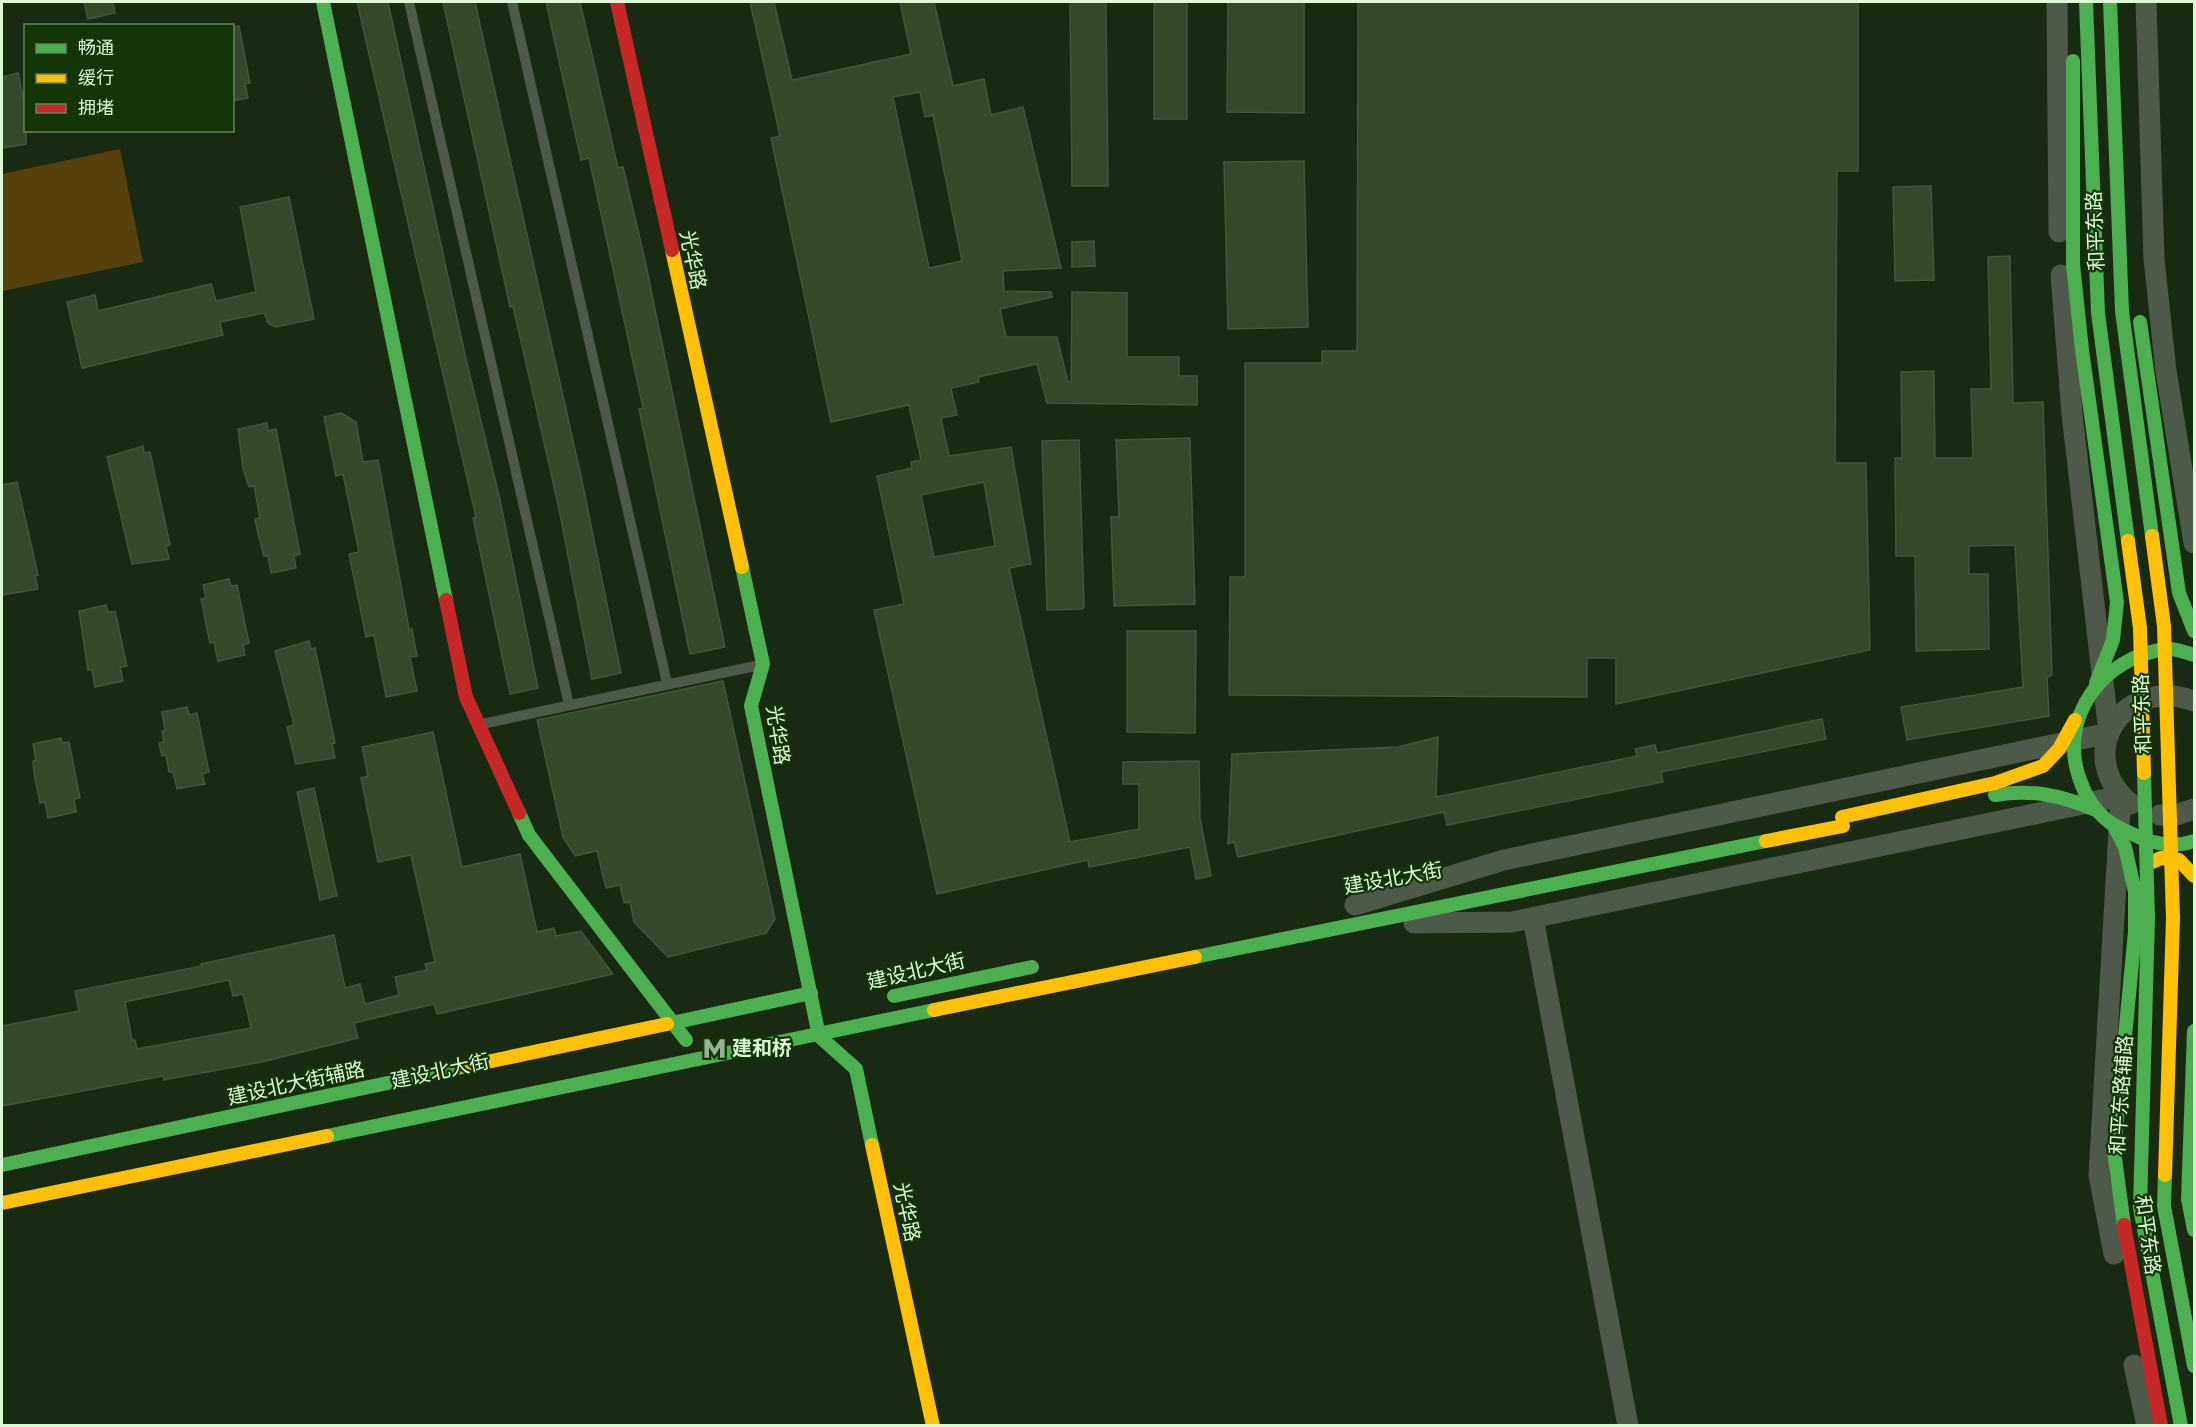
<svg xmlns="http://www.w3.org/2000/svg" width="2196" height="1427" viewBox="0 0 2196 1427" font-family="'Fira Sans Condensed','Noto Sans SC',sans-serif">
<rect width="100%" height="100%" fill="#182a12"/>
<!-- green -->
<path fill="#57400b" d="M120 149 143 262 2 291V174Z"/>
<!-- building -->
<g fill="#34492c" stroke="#43553e" stroke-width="1.5" fill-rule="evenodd">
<path d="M84 2H113L115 13 88 19Z"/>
<path d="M357 2H388L466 359 500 500 538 688 510 694 473 518 476 517Z"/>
<path d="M443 2H475L582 481 621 673 592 679 558 504 513 306 510 307Z"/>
<path d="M546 2H580L618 168 623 167 644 256 725 647 690 654 639 409 643 408 589 158 581 160Z"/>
<path d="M750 2H774L792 80 911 54 900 2H934L953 86 984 79 991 115 1023 107 1061 268 1003 271 1004 291 1051 292 1052 297 1000 309 1006 337H1057L1068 382 1071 381 1072 292 1127 293V357H1179V376H1197V405L1047 403 1037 364 978 377 979 382 951 388 957 415 941 418 949 456 1011 447 1031 564 1009 568 1070 842 1139 829V784H1123V762L1199 761 1200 818 1211 876 1196 879 1190 847 1089 867 1088 860 937 894 874 610 904 604 877 476 912 468 911 462 921 460 909 405 831 422 771 138 780 136ZM920 92 925 117 933 115 962 261 929 268 893 97ZM984 482 995 546 934 557 921 495Z"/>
<path d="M1070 2H1106L1108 186H1072Z"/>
<rect x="1154" y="2" width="33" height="117"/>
<path d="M1228 2H1304V113L1227 112Z"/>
<path d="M1358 2H1858V171H1837L1835 463H1866L1870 650 1616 704V658H1587V697L1229 695 1230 577H1245V363H1322V351H1357Z"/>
<path d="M239 26 250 83 245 84 248 98 232 101V27Z"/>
<path d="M18 73 26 112V144L2 148V77Z"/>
<path d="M1304 161 1308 327 1228 329 1224 162Z"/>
<path d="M1931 186 1934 280 1895 281 1893 187Z"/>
<path d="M289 197 314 319 276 327 269 324 264 313 220 322 223 335 82 368 67 302 95 295 98 311 211 284 216 301 256 292 240 207Z"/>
<path d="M1094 241 1095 266 1072 267V242Z"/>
<path d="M2010 256 2013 403 2043 402 2052 675 2047 678 2049 716 1907 740 1901 707 2023 687 2015 545 1969 546V574H1988L1989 649 1916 651 1915 556H1896L1895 458H1902L1901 372 1934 371 1935 458H1973L1971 389H1991L1988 257Z"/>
<path d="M341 413 356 422 363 462 378 460 409 629H412L417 656 410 657 417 691 386 697 374 635 366 637 349 554 359 552 343 474 336 476 324 417Z"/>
<path d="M267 423 268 431 276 429 300 554 294 556 296 568 271 573 268 556H264L259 538 255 519 260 518 254 486 249 487 243 468 238 429Z"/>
<path d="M1190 438 1195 604 1114 606 1111 517H1119L1116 440Z"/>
<path d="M1079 440 1084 607 1082 609 1047 610 1042 441Z"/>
<path d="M143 446 144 453 150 452 170 545 166 546 169 559 132 564 107 457Z"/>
<path d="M17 482 38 575 35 576 38 589 2 595V485Z"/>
<path d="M229 579 231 586 237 585 249 643 243 645 245 655 218 661 214 642 210 643 201 599 206 598 203 585Z"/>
<path d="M106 605 108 612 115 611 127 666 120 667 123 681 95 687 92 670H88L79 611Z"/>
<path d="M1127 631H1196L1195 733 1127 732Z"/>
<path d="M309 641 311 649 315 648 335 743 332 744 335 758 296 764 287 727 294 725 275 651Z"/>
<path d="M723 681 775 919 766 933 668 957 634 922 630 902 624 903 620 885 606 888 597 851 575 856 563 837 537 720Z"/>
<path d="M187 707 189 715 197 713 209 772 202 774 205 784 177 789 173 772H169L166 755 162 756 159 743 164 742 162 731 165 730 162 712Z"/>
<path d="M1822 719 1826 739 1661 772 1663 782 1447 825 1444 812 1238 857 1234 842 1228 844 1232 754 1398 747 1438 737 1436 797 1637 756 1635 749 1655 745 1657 753Z"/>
<path d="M433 732 462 867 520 854 537 932 554 928 556 936 581 931 613 974 437 1014 434 1004 354 1023 358 1038 262 1062 164 1080 163 1076 2 1106V1026L79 1011 75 991 202 966 201 964 334 935 345 988 360 984 365 1004 399 995 395 977 427 970 425 964 435 962 411 855 378 862 361 778 368 776 362 747ZM229 980 233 996 243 994 251 1028 137 1049 135 1040H132L125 1002Z"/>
<path d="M61 738 62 743 69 742 80 798 74 799 76 812 48 818 45 802 40 803 34 773 33 761 36 760 33 744Z"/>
<path d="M314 788 337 896 320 900 297 792Z"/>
</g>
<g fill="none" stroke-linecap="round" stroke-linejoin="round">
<!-- lane -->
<g stroke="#4e5a49" stroke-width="10">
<path d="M409 2 569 705"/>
<path d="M512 2 667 683"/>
<path d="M482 724 760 665"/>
</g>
<!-- street -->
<g stroke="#4e5a49" stroke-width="21">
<path d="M2057 2 2059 232"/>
<path d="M2146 2 2154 259 2166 371 2194 543"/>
<path d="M2131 804C2072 757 2122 674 2194 701"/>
<path d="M2160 815H2176L2194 809"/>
<path d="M1355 905 1504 860 2109 733 2072 414 2061 275"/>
<path d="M1533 918 1628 1426"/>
<path d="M1414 923 1512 922 2121 796 2099 1175 2114 1254"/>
<path d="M2134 1365 2147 1426"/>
</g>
<!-- fast -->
<g stroke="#4caf50" stroke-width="14">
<path d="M323 2 446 600"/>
<path d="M2086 2 2098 313 2128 541"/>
<path d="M2110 2 2122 311 2152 536"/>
<path d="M2073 61V264L2082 350"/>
<path d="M2140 322 2179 593 2194 631"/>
<path d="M742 567 763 664 751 706 819 1036 856 1069 872 1145"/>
<path d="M519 813 529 835 686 1040"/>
<path d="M2148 918 2140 1208 2181 1426"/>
<path d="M1195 957 1766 841"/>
<path d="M894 996 1032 967"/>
<path d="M667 1024 811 993"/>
<path d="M2194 1031 2188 1199 2194 1230"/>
<path d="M327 1136 934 1010"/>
<path d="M2 1165 463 1067"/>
<path d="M2165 1175 2164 1206 2194 1366"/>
</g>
<!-- slow -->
<g stroke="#ffc107" stroke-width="14">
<path d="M672 250 742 567"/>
<path d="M1766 841 1843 826"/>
<path d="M2152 862 2161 858 2179 860 2194 876"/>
<path d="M934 1010 1195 957"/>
<path d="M463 1067 667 1024"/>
<path d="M872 1145 933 1426"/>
<path d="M2165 1175 2173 918"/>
<path d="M2 1203 327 1136"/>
</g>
<!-- jam -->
<g stroke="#c62828" stroke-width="14">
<path d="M617 2 672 250"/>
<path d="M446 600 466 697 519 813"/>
</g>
<!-- fast-bridge -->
<g stroke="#4caf50" stroke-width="14">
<path d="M2082 350 2117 602 2113 640 2096 683"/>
<path d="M2194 655C2186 653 2176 648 2167 649 2103 656 2057 718 2080 780 2085 795 2095 811 2108 821 2114 826 2122 829 2128 832 2149 843 2171 849 2194 841"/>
<path d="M2144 773 2148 918"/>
<path d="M1995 795C2031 789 2060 795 2093 809"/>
<path d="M2114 826 2125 847 2135 892V932L2114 1151 2124 1225"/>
</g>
<!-- slow-bridge -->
<g stroke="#ffc107" stroke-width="14">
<path d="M2152 536 2164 626 2173 918"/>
<path d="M2128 541 2140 628 2144 773"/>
<path d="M1842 817 1995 783 2043 766 2059 749 2075 720"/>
</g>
<!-- jam-bridge -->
<path stroke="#c62828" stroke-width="14" d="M2124 1225 2161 1426"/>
</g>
<!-- icons -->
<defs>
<symbol id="metro-bare" viewBox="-9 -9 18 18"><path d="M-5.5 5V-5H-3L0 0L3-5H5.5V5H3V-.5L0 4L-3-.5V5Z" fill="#99b092" stroke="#143507" stroke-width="2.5" paint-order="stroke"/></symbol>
</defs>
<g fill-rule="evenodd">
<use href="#metro-bare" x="698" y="1032" width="33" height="33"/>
</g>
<g text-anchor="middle" stroke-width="4.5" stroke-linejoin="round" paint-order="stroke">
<!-- street labels -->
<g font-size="20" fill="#def8d7" stroke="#143507">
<text transform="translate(2095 231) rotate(-92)" y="7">和平东路</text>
<text transform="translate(693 260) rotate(78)" y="7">光华路</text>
<text transform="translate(2142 714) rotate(-92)" y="7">和平东路</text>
<text transform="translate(778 735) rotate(81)" y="7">光华路</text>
<text transform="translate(1393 878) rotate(-10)" y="7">建设北大街</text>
<text transform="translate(916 971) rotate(-13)" y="7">建设北大街</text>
<text transform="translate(440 1071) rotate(-12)" y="7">建设北大街</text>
<text transform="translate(296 1083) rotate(-12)" y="7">建设北大街辅路</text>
<text transform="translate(2121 1095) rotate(-86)" y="7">和平东路辅路</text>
<text transform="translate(907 1212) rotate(78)" y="7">光华路</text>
<text transform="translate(2148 1235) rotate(82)" y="7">和平东路</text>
</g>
<!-- poi labels -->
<g font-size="20" font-weight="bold" fill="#def8d7" stroke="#143507" text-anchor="start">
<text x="732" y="1055">建和桥</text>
</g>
</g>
<!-- border -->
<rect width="2196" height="1427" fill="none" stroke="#def8d7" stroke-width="6"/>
<!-- legend -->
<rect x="24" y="24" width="210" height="108" fill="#143507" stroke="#65835a" stroke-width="1.5"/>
<rect x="36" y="44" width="30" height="9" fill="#4caf50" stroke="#65835a" stroke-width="1.5"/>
<text x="78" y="54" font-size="18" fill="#def8d7">畅通</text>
<rect x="36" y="74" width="30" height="9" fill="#ffc107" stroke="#65835a" stroke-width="1.5"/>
<text x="78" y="84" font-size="18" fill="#def8d7">缓行</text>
<rect x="36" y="104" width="30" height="9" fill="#c62828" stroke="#65835a" stroke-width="1.5"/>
<text x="78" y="114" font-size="18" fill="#def8d7">拥堵</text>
</svg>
